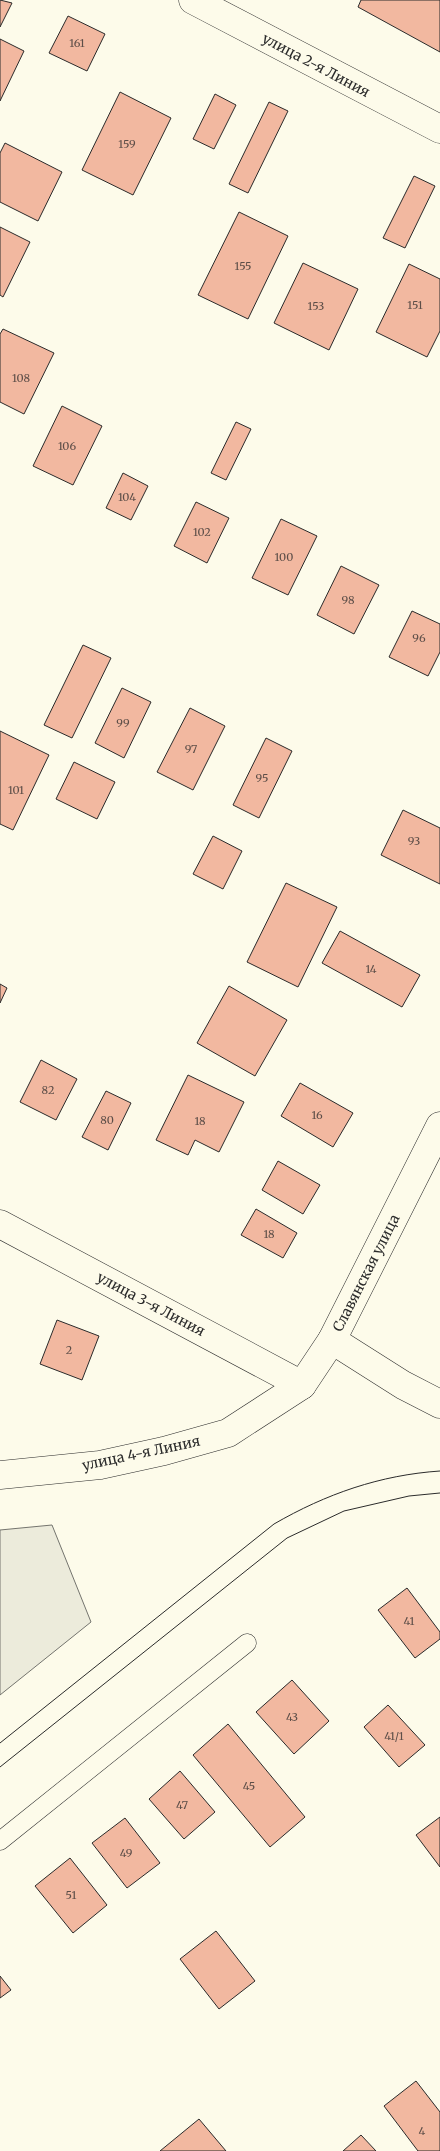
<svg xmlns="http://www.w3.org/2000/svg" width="440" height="2151" viewBox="0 0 440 2151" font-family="Merriweather,serif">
<rect width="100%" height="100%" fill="#fdfbea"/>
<!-- green -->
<path fill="#ecebdb" stroke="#74746e" d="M52 1525 91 1622 0 1695V1530Z"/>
<!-- building -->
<g fill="#f2b8a0" stroke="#2b2b2b">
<path d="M0 0 12 3 0 27Z"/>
<path d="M361 0H440V52L358 7Z"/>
<path d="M68 16 105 34 87 71 49 53Z"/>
<path d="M0 39 24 51 0 101Z"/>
<path d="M120 92 171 118 133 195 82 170Z"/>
<path d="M215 94 236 105 214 149 193 139Z"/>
<path d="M269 102 288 111 248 193 229 184Z"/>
<path d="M5 143 62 172 38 221 0 202V153Z"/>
<path d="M414 176 435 186 405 248 383 238Z"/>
<path d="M239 212 288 236 248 319 198 295Z"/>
<path d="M0 227 30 242 3 297 0 295Z"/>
<path d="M303 263 358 289 329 350 274 323Z"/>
<path d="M409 264 440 279V331L427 357 376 332Z"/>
<path d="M3 329 54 353 24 414 0 402V334Z"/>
<path d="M62 406 102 426 73 485 33 466Z"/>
<path d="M236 422 251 429 226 480 211 473Z"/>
<path d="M123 473 148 486 131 520 106 508Z"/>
<path d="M196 502 229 518 207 563 174 546Z"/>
<path d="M281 519 317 536 288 595 252 578Z"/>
<path d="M341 566 379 585 354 634 317 615Z"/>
<path d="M412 611 440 624V652L428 676 389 657Z"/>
<path d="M83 645 111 658 72 738 44 725Z"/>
<path d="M122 688 151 702 124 758 95 743Z"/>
<path d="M190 708 225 726 193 790 157 772Z"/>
<path d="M0 731 49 755 13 830 0 824Z"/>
<path d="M266 738 292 751 259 818 233 805Z"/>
<path d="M74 762 115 782 97 819 56 799Z"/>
<path d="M403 810 440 828V884L381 855Z"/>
<path d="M213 836 242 851 223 889 193 874Z"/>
<path d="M286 883 337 907 298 987 247 962Z"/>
<path d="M340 931 420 975 402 1007 322 963Z"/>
<path d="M0 984 7 988 0 1003Z"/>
<path d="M229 986 287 1020 255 1076 197 1043Z"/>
<path d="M41 1060 77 1079 56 1120 20 1102Z"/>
<path d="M188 1075 244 1102 219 1152 195 1140 188 1155 156 1140Z"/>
<path d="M300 1083 353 1113 333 1147 281 1116Z"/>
<path d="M106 1091 131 1103 108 1150 82 1137Z"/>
<path d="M278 1161 320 1185 303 1214 262 1190Z"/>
<path d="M256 1209 297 1233 283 1258 241 1235Z"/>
<path d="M57 1320 99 1336 82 1380 40 1364Z"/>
<path d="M407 1588 440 1632V1639L415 1658 378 1610Z"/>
<path d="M292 1680 329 1721 294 1754 256 1712Z"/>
<path d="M388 1705 425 1745 399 1767 364 1727Z"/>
<path d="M228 1724 305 1817 270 1847 193 1755Z"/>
<path d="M180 1771 215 1812 184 1839 149 1799Z"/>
<path d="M440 1817V1867L416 1835Z"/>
<path d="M125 1818 160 1863 127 1888 92 1843Z"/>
<path d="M70 1858 107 1905 73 1933 35 1886Z"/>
<path d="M216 1931 255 1981 219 2009 180 1959Z"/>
<path d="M0 1976 11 1990 0 1998Z"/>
<path d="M416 2081 440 2112V2151H418L384 2106Z"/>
<path d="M199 2119 226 2151H160Z"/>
<path d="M361 2135 376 2151H343Z"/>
</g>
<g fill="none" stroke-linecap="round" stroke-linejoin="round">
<defs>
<path id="service" d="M0 1841 247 1643"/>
<g id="minor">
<path d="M193 0 440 129"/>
<path d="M0 1224 302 1385"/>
<path d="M332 1340 403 1385 440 1404"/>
</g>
<path id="tertiary" d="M0 1475 100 1465 164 1451 228 1433 302 1385 332 1340 440 1126"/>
</defs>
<!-- service casing -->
<use href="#service" stroke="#2b2b2b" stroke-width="19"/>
<!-- minor casing -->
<use href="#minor" stroke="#2b2b2b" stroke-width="29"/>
<!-- tertiary casing -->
<use href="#tertiary" stroke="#2b2b2b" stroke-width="29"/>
<!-- service -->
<use href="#service" stroke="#fdfbea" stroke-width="18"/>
<!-- minor -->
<use href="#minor" stroke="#fdfbea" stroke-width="28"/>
<!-- tertiary -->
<use href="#tertiary" stroke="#fdfbea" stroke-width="28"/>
<!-- tram -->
<g stroke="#2b2b2b" stroke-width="1">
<path d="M0 1743 274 1524C326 1494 380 1475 440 1471"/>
<path d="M0 1767 287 1538 344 1511 409 1496 440 1493"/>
</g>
</g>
<g text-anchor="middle" stroke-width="4" stroke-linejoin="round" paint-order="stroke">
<!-- number labels -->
<g font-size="11" fill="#5d4e48">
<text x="77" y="47">161</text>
<text x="127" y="148">159</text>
<text x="243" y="270">155</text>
<text x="415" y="309">151</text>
<text x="316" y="310">153</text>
<text x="21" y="382">108</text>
<text x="67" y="450">106</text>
<text x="127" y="501">104</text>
<text x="202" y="536">102</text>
<text x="284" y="561">100</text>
<text x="348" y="604">98</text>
<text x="419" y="642">96</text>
<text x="123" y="727">99</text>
<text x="191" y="753">97</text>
<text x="262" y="782">95</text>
<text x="16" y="794">101</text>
<text x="414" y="845">93</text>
<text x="371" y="973">14</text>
<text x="48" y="1094">82</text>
<text x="317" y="1119">16</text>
<text x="107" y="1124">80</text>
<text x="200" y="1125">18</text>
<text x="269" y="1238">18</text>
<text x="69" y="1354">2</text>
<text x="409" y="1625">41</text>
<text x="292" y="1721">43</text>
<text x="394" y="1740">41/1</text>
<text x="249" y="1790">45</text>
<text x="182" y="1809">47</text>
<text x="126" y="1857">49</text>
<text x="71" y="1899">51</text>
<text x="422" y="2135">4</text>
</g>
<!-- street labels -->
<g font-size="14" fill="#2b2b2b" stroke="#fdfbea">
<text transform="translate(316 65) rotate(28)" y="5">улица 2-я Линия</text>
<text transform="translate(366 1273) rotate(-63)" y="5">Славянская улица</text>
<text transform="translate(151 1304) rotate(28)" y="5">улица 3-я Линия</text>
<text transform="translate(141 1453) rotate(-12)" y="5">улица 4-я Линия</text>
</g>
</g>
</svg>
